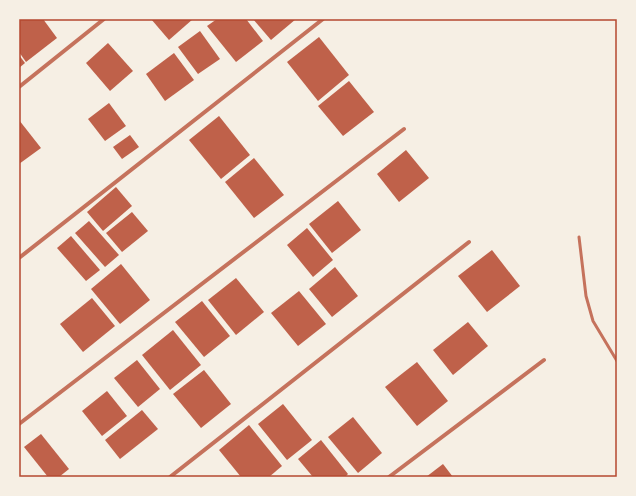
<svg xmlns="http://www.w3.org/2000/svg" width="636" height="496" viewBox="0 0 636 496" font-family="Mulish,sans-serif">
<rect width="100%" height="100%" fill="#f6efe4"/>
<!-- building -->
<g fill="#bf614a">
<path d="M19 19H43L57 38 26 62 19 52Z"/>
<path d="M151 19H193L169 40Z"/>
<path d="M217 19H246L263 41 236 62 207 26Z"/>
<path d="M253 19H296L271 40Z"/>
<path d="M200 31 220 59 198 74 178 47Z"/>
<path d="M319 37 349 75 318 101 287 62Z"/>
<path d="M108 43 133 71 110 91 86 63Z"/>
<path d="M174 53 194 80 165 101 146 74Z"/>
<path d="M19 55 25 63 19 68Z"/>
<path d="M349 81 374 112 343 136 318 106Z"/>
<path d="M109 103 126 126 105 141 88 119Z"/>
<path d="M219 116 250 155 221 179 189 140Z"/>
<path d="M19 120 41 148 19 164Z"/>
<path d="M130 135 139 147 122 159 113 147Z"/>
<path d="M406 150 429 178 399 202 377 174Z"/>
<path d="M254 158 284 195 254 218 225 182Z"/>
<path d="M116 187 132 206 103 231 87 212Z"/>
<path d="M338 201 361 230 332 253 309 224Z"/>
<path d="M132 212 148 231 122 252 106 233Z"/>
<path d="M89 221 119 255 105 267 75 233Z"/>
<path d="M307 228 333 260 313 277 287 245Z"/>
<path d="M71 236 100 270 86 281 57 248Z"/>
<path d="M492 250 520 286 487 312 458 276Z"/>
<path d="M121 264 150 300 120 324 91 289Z"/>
<path d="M335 267 358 296 332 317 309 289Z"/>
<path d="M236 278 264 312 236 335 208 300Z"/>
<path d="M299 291 326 324 298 346 271 313Z"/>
<path d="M92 298 115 326 83 352 60 324Z"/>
<path d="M202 301 230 336 204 357 175 322Z"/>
<path d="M468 322 488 346 453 375 433 350Z"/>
<path d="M173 330 201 365 170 390 142 355Z"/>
<path d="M137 360 160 389 138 407 114 378Z"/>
<path d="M417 362 448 401 417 426 385 387Z"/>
<path d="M204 370 231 404 201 428 173 394Z"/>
<path d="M107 391 127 416 102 436 82 411Z"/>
<path d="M283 404 312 440 287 460 258 424Z"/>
<path d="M142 410 158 429 120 459 105 440Z"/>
<path d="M353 417 382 453 358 473 328 437Z"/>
<path d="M249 425 282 466 269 477H241L219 450Z"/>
<path d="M41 434 69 469 59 477H48L24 447Z"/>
<path d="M321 440 348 474 345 477H313L298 459Z"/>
<path d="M443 464 453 477H426Z"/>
</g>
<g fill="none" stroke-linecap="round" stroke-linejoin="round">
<!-- service -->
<path stroke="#c5725c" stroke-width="3" d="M579 237 586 296 593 321 617 361"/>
<!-- minor -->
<g stroke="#c5725c" stroke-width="4">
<path d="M19 87 104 19"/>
<path d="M19 258 323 19"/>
<path d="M19 424 404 129"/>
<path d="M170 477 469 242"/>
<path d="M389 477 544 360"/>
</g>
</g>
<!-- border -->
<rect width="636" height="496" fill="none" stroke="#f6efe4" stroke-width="40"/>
<rect x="20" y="20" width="596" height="456" fill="none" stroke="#b5482f" stroke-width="1.5"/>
</svg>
